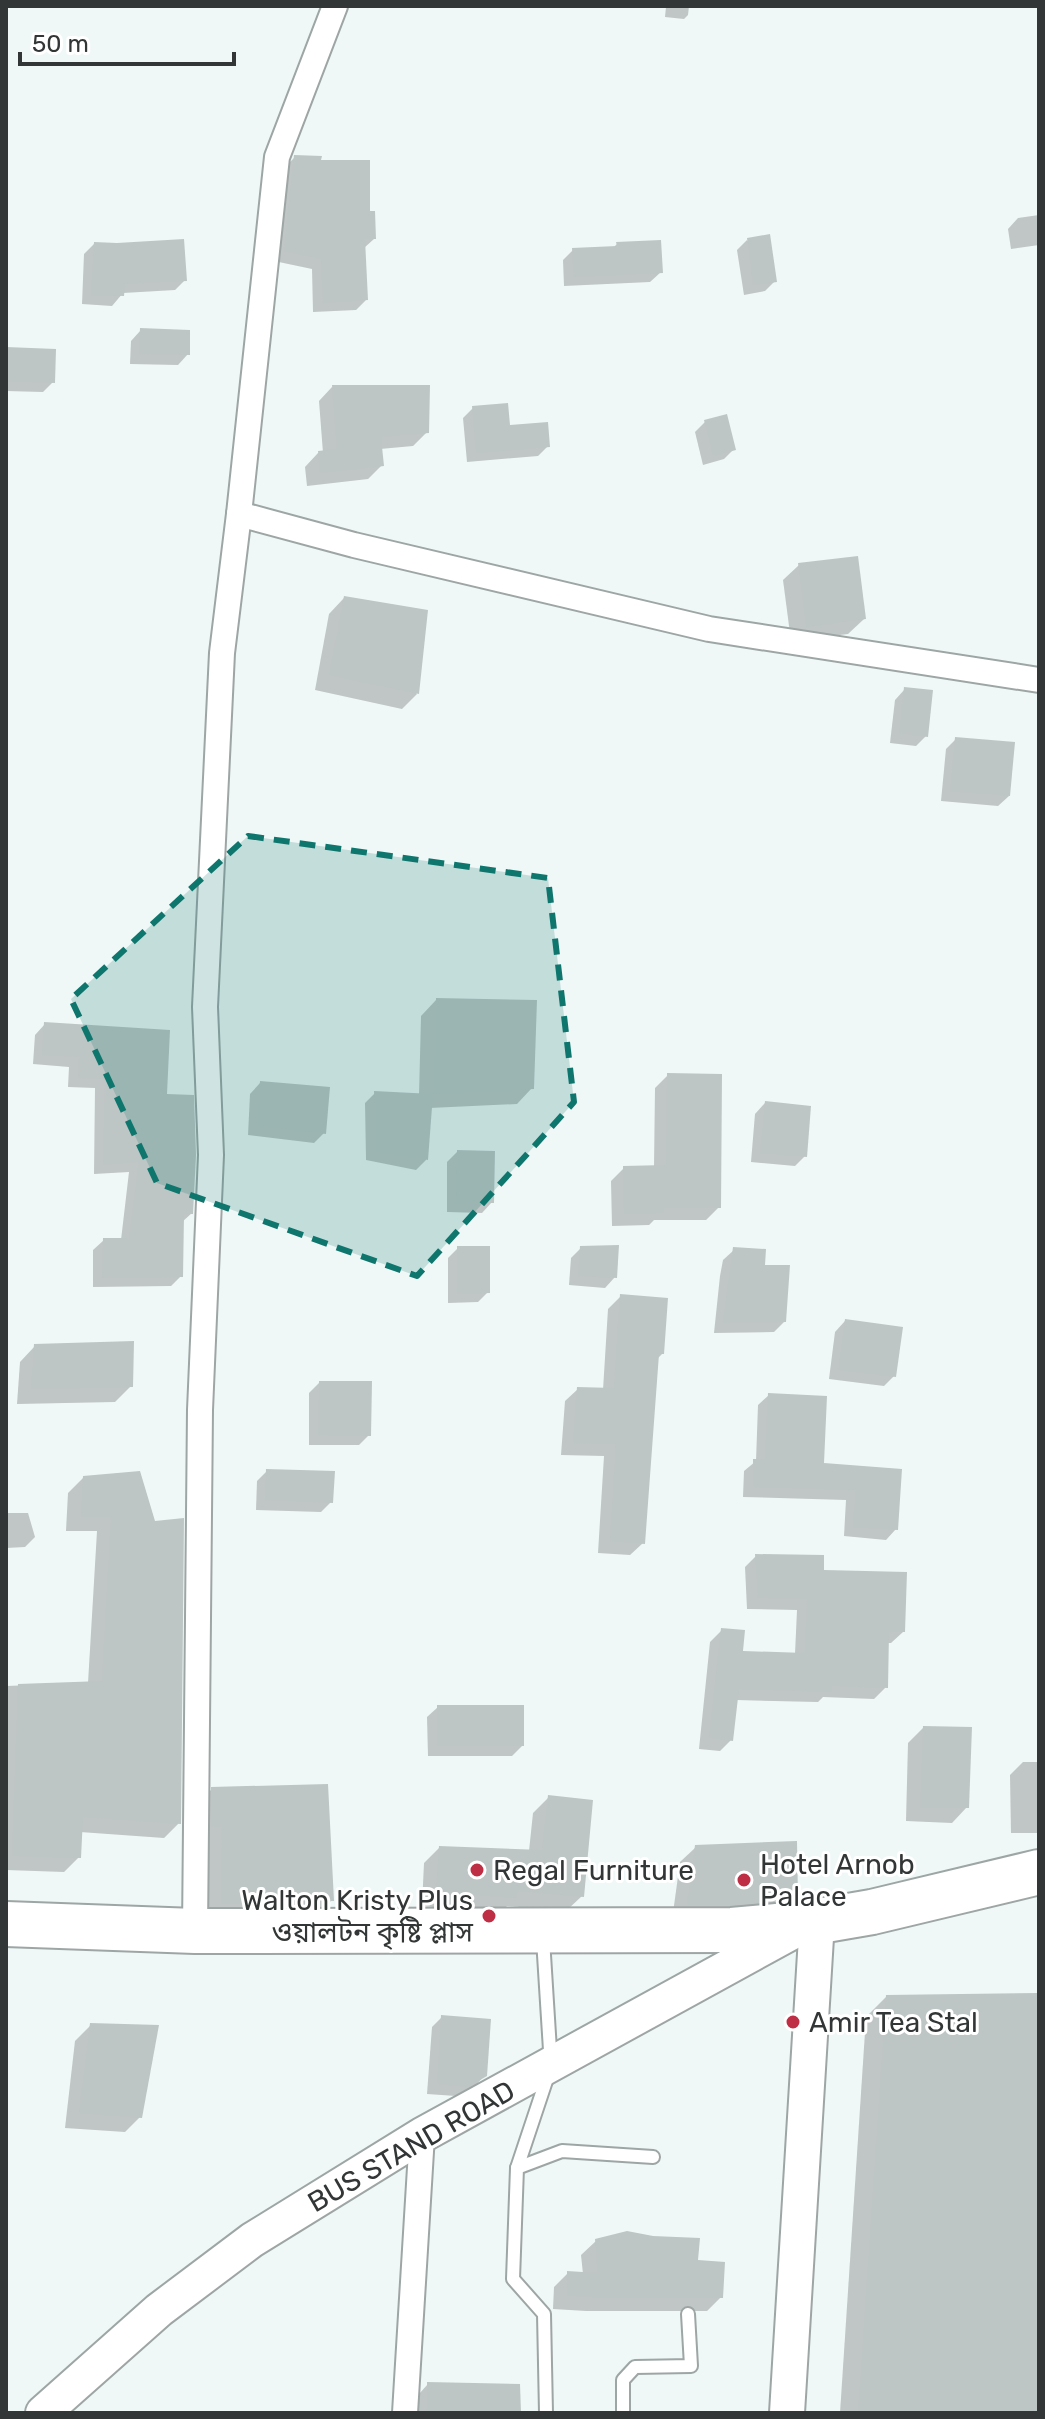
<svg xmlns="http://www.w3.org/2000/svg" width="1045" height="2419" viewBox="0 0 1045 2419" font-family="Rubik,'Noto Sans Bengali',sans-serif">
<rect width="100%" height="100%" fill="#f0f7f7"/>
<!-- shadow -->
<g fill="#0003">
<path d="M652 6H709H689L688 15 684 19 665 17 666 7Z"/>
<path d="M295 157 319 162 368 213 374 239 364 248 366 300 356 310 313 312 312 269 274 261 285 167Z"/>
<path d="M1039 215V245L1011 249 1008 229 1018 218Z"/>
<path d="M747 240 775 281 765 291 744 295 737 250Z"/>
<path d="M94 244 185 280 175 290 123 293 112 306 82 304 84 254Z"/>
<path d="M617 244 661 272 650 282 564 286 563 260 573 250 613 248Z"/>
<path d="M141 330 188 354 178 365 130 364 131 341Z"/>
<path d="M6 349 53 382 43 392 6 391Z"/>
<path d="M332 387 427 432 413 446 380 449 382 465 368 479 307 486 305 467 318 453H323L319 401Z"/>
<path d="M473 408 508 428 548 446 538 456 467 462 463 418Z"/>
<path d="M705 422 734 449 724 459 703 465 695 432Z"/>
<path d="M799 565 864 619 848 634 791 641 783 580Z"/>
<path d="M344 598 417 694 402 709 315 690 329 614Z"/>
<path d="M905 689 926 736 916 746 890 743 895 700Z"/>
<path d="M956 739 1009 796 998 806 941 801 946 749Z"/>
<path d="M436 1000 532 1088 517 1104 430 1108 426 1160 416 1170 366 1160 365 1103 375 1093 419 1095 421 1016Z"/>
<path d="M45 1024 165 1096 192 1213 182 1222 181 1276 171 1286 93 1287V1250L104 1240H121L129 1172 94 1174 95 1088 68 1087 69 1067 33 1064 35 1035Z"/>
<path d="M668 1075 719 1207 706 1220H654L649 1225 612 1226 611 1181 624 1168 654 1167 655 1088Z"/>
<path d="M260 1083 324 1133 314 1143 248 1135 250 1094Z"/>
<path d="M765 1103 805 1156 795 1166 751 1162 755 1114Z"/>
<path d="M457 1152 492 1202 482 1213 447 1212V1162Z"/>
<path d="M458 1248 488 1292 478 1302 448 1303V1258Z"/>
<path d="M581 1248 615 1277 605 1288 569 1285 571 1258Z"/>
<path d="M734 1250 763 1267 784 1322 774 1332 714 1333 720 1276 723 1260Z"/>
<path d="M621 1296 662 1354 657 1359 643 1543 630 1555 598 1553 604 1456 561 1455 565 1401 578 1389 603 1390 608 1309Z"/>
<path d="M845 1321 894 1376 884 1386 829 1379 835 1332Z"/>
<path d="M35 1346 131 1386 115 1402 17 1404 20 1362Z"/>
<path d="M319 1383 369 1435 359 1445H309V1393Z"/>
<path d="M769 1395 822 1465 900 1471 896 1529 886 1540 844 1536 846 1500 743 1497 744 1471 756 1461 758 1405Z"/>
<path d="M267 1471 331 1502 321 1512 256 1510 257 1481Z"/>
<path d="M138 1474 179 1823 164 1838 80 1832 79 1857 64 1872 6 1870V1686L88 1683 97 1531H66L68 1493 83 1478Z"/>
<path d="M6 1513H28L35 1537 25 1547 6 1548Z"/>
<path d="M756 1556 822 1571 903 1632 891 1643H887L886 1687 874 1699 823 1697 818 1702 736 1700 731 1740 720 1751 699 1749 710 1642 722 1630 741 1652 795 1654 797 1610 747 1609 745 1567Z"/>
<path d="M438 1707 522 1746 512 1756H428L427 1717Z"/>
<path d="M923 1728 967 1807 952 1823 906 1821 908 1743Z"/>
<path d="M1023 1762H1039V1833H1011L1010 1775Z"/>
<path d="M212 1789 332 1900 312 1920 201 1924 192 1809Z"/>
<path d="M548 1798 582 1896 566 1911 507 1906 500 1913 422 1906 424 1863 439 1848 529 1851 533 1813Z"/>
<path d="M696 1847 796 1898 781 1913 672 1920 680 1862Z"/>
<path d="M1039 1995V2413H840L866 2017 886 1997Z"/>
<path d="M442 2017 485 2075 475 2086 456 2096 427 2094 432 2027Z"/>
<path d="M91 2025 140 2117 125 2132 65 2128 75 2041Z"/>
<path d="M596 2241 696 2262 721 2297 707 2311H586L553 2309 554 2287 568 2273 583 2274 581 2255Z"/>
<path d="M428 2384 519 2413H418L419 2394Z"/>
</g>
<!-- building -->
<g fill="#bec5c5">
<path d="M294 155 322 156 321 160H370V211H375L376 239H365L368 300 323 303 321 259 284 251Z"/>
<path d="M770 234 777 282 753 285 747 238Z"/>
<path d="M184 239 187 281 125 284 124 296 91 295 94 242 117 243Z"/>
<path d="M661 240 663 273 574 277 572 248 617 246 616 242Z"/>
<path d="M140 328 190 330V355L139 354Z"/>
<path d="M6 347 56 349 55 383 6 381Z"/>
<path d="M332 385H430L429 433 381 437 384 466 320 473 318 451 337 449Z"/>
<path d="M508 403 510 425 548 422 550 447 476 453 472 406Z"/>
<path d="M727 414 736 450 713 456 704 420Z"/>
<path d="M858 556 866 619 806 627 798 563Z"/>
<path d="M344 596 428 610 419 694 329 675Z"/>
<path d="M904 687 933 690 928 737 899 733Z"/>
<path d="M955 737 1015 742 1010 796 950 791Z"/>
<path d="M436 998 537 1000 534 1089 433 1094Z"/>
<path d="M44 1022 170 1030 167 1094 194 1095 196 1155 193 1214H184L183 1277 102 1278 103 1238H129L139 1162 103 1165 105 1079 78 1078 79 1057 42 1055Z"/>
<path d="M667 1073 722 1074 721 1208H664V1213L624 1214 623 1166 666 1165Z"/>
<path d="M260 1081 330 1087 326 1134 257 1125Z"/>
<path d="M374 1091 433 1094 428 1160 376 1151Z"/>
<path d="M765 1101 811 1106 807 1157 760 1153Z"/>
<path d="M457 1150 495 1151 494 1203H456Z"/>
<path d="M619 1245 617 1278 578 1276 580 1246Z"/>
<path d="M457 1246H490V1293L457 1294Z"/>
<path d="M733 1247 766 1249 765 1265H790L786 1322 723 1323Z"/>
<path d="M620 1294 668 1298 664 1354H659L645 1544 610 1541 616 1444 573 1443 577 1387 614 1388Z"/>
<path d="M845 1319 903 1327 896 1377 838 1370Z"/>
<path d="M134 1341 133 1387 31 1389 34 1344Z"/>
<path d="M319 1381H372L371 1436 318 1435Z"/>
<path d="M768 1393 827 1396 824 1463 902 1469 898 1530 853 1527 856 1490 753 1487V1459H765Z"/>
<path d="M266 1469 335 1471 333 1503 265 1500Z"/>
<path d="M140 1471 155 1521 184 1518 181 1824 83 1817 81 1858 12 1856 18 1684 102 1681 111 1517H81L83 1476Z"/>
<path d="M755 1554 824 1555V1570L907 1572 905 1632H889L888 1688 832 1686V1692L739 1689 733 1741 709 1738 721 1628 745 1630 743 1651 805 1653 807 1599 758 1598Z"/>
<rect x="437" y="1705" width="87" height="41"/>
<path d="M923 1726 972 1727 969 1808 920 1807Z"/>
<path d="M328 1784 334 1901 221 1904 222 1827 211 1826V1787Z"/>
<path d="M548 1795 593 1800 584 1897 517 1891V1898L436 1892 439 1846 542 1850Z"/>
<path d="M797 1841 798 1899 731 1905H687L695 1845Z"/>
<path d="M1039 1993V2413H858L886 1995Z"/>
<path d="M441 2015 491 2019 487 2076 468 2087 437 2084Z"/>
<path d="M90 2023 159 2025 142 2118 79 2113Z"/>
<path d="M627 2231 653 2236 700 2238 698 2260 725 2262 723 2298H601L567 2295V2271L598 2273 595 2239Z"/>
<path d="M427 2382 520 2384 521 2413H427Z"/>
</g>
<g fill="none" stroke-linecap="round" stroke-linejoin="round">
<defs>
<g id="lane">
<path d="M517 2168 551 2066 543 1939"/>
<path d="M546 2413 544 2314 513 2279 517 2168 562 2151 653 2157"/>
<path d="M623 2413V2380L635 2367 691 2366 688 2314"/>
</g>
<g id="street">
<path d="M239 514 277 157 335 6"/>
<path d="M195 1931 200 1410 211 1155 205 1007 222 653 239 514 354 545 709 629 1039 680"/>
<path d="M405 2413 422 2135"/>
</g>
<g id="secondary">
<path d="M43 2413 159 2310 252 2240 422 2135 801 1927"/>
<path d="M787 2413 817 1921"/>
</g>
<path id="highway" d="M6 1924 195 1931 732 1930 808 1923 872 1912 1039 1872"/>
</defs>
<!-- lane casing -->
<use href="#lane" stroke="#9ea5a5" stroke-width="16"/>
<!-- street casing -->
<use href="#street" stroke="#9ea5a5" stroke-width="28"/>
<!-- secondary casing -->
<use href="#secondary" stroke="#9ea5a5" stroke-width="38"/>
<!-- highway casing -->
<use href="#highway" stroke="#9ea5a5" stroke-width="48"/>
<!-- lane -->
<use href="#lane" stroke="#fff" stroke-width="12"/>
<!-- street -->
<use href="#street" stroke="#fff" stroke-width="24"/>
<!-- secondary -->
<use href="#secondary" stroke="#fff" stroke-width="34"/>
<!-- highway -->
<use href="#highway" stroke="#fff" stroke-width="44"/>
</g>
<!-- marked area -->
<path fill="#0f766e" fill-opacity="0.2" stroke="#0f766e" stroke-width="6" stroke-dasharray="16 10" stroke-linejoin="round" d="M248 836 548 878 574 1102 417 1276 157 1183 71 999Z"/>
<!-- markers -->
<g fill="#be2e44" stroke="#fff" stroke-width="3">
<circle cx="477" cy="1870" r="8"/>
<circle cx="744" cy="1880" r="8"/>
<circle cx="489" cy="1916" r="8"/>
<circle cx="793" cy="2022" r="8"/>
</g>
<g text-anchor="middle" stroke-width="6" stroke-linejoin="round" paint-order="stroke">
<!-- poi labels -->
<g font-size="28" fill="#333636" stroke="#fff" text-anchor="start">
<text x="760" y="1874">Hotel Arnob<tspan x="760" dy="32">Palace</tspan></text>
<text x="493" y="1880">Regal Furniture</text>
<text x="473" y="1910" text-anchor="end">Walton Kristy Plus<tspan x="473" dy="32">ওয়ালটন কৃষ্টি প্লাস</tspan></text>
<text x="809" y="2032">Amir Tea Stal</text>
</g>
<!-- street labels -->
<g font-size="28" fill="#333636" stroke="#fff">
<text transform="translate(411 2146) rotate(-30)" y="10">BUS STAND ROAD</text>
</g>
</g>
<!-- border -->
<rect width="1045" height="2419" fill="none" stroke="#333636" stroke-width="16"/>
<!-- scale -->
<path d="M20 52v12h214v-12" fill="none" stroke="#333636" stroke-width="4"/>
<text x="32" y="52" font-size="24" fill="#333636" stroke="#ffffff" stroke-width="6" paint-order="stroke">50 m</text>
</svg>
